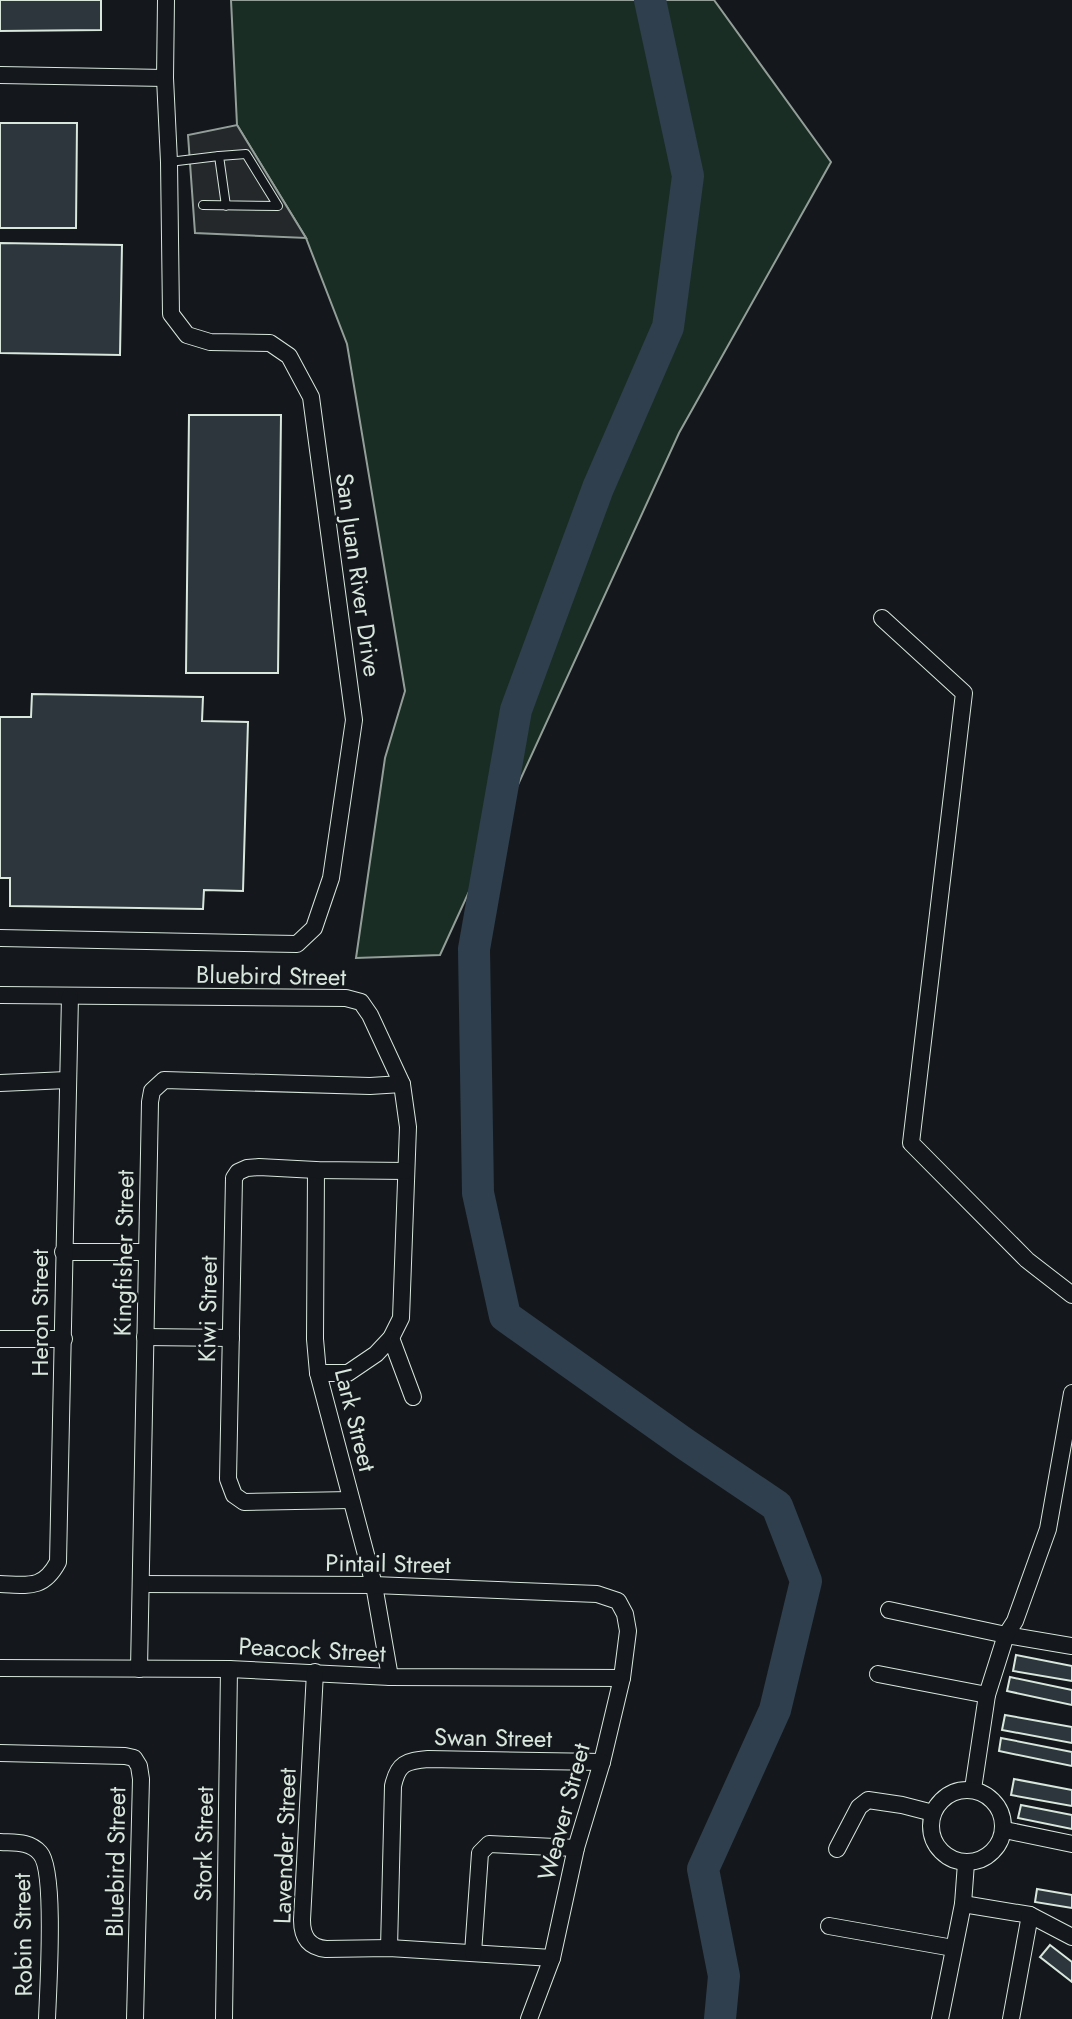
<svg xmlns="http://www.w3.org/2000/svg" width="1072" height="2019" viewBox="0 0 1072 2019" font-family="Jost,sans-serif">
<rect width="100%" height="100%" fill="#14181c"/>
<!-- green -->
<path fill="#1a2d24" stroke="#939e99" stroke-width="2" d="M231 0H714L831 162 679 433 440 955 356 958 385 758 405 691 347 344 306 238 237 125Z"/>
<!-- parking -->
<path fill="#24282b" stroke="#939e99" stroke-width="2" d="M237 125 306 238 195 233 188 135Z"/>
<g fill="none" stroke-linecap="round" stroke-linejoin="round">
<!-- river -->
<path stroke="#2f3f4d" stroke-width="32" d="M650 0 688 176 668 327 598 488 516 710 474 949 478 1193 505 1316 685 1444 777 1506 806 1581 775 1710 703 1869 724 1976 720 2019"/>
</g>
<!-- building -->
<g fill="#2c363c" stroke="#d8e6dc" stroke-width="2">
<path d="M0 0H101V30L0 31Z"/>
<path d="M0 123H77L76 228H0Z"/>
<path d="M0 243 122 245 120 355 0 353Z"/>
<path d="M189 415H281L278 673H186Z"/>
<path d="M32 694 203 697 202 721 248 722 243 891 204 890 203 909 10 906V878H0V717H31Z"/>
<path d="M1016 1655 1072 1666V1681L1013 1671Z"/>
<path d="M1010 1677 1072 1690V1705L1007 1691Z"/>
<path d="M1005 1715 1072 1727V1743L1002 1730Z"/>
<path d="M1001 1738 1072 1752V1766L999 1751Z"/>
<path d="M1014 1779 1072 1790V1806L1011 1795Z"/>
<path d="M1021 1805 1072 1815V1829L1018 1818Z"/>
<path d="M1037 1889 1072 1895V1908L1035 1902Z"/>
<path d="M1050 1945 1072 1962V1982L1040 1957Z"/>
</g>
<g fill="none" stroke-linecap="round" stroke-linejoin="round">
<defs>
<g id="service">
<path d="M169 162 219 156"/>
<path d="M203 205 278 206 246 154 219 156 226 206"/>
</g>
<g id="minor">
<path d="M0 75 165 78"/>
<path d="M882 618 964 693 911 1143 1027 1260 1072 1295"/>
<path d="M0 938 297 944 314 928 331 878 354 720 311 397 289 356 270 343 210 342 187 335 171 314 169 162 165 78 166 0"/>
<path d="M0 995 346 998 361 1002 370 1015 402 1084 408 1127 401 1318 391 1338 376 1354 348 1373H318"/>
<path d="M0 1083 67 1080"/>
<path d="M316 1170 315 1339 318 1373 374 1585 390 1677"/>
<path d="M63 1252H147"/>
<path d="M145 1337 231 1338"/>
<path d="M391 1338 413 1397"/>
<path d="M0 1339H64"/>
<path d="M351 1500 244 1502 234 1495 228 1479 234 1178 238 1172 247 1168 259 1167 316 1170 406 1171"/>
<path d="M0 1584C28 1585 43 1590 58 1562L70 996"/>
<path d="M141 1584 374 1585 597 1594 618 1601 625 1614 628 1631 622 1678 602 1762 576 1848 552 1958 529 2019"/>
<path d="M889 1610 1006 1635 1072 1646"/>
<path d="M0 1668 229 1669 390 1677 622 1678"/>
<path d="M139 1669 150 1102 152 1091 164 1080 370 1086 402 1084"/>
<path d="M315 1672 302 1920C302 1937 309 1947 326 1949L389 1948 552 1958"/>
<path d="M878 1674 987 1695"/>
<path d="M0 1753 125 1756 134 1758 139 1766 141 1779 135 2019"/>
<path d="M973 1789 987 1695 1006 1635 1015 1621 1048 1529 1072 1393"/>
<circle cx="967" cy="1826" r="36"/>
<path d="M1005 1830 1072 1844"/>
<path d="M0 1842C15 1843 29 1841 40 1853 56 1870 48 1990 47 2019"/>
<path d="M837 1849 859 1807 868 1800 902 1805 933 1813"/>
<path d="M963 1904 1030 1915 1072 1937"/>
<path d="M829 1926 953 1948"/>
<path d="M389 1948 393 1786C398 1763 406 1761 428 1759L602 1762"/>
<path d="M473 1953 480 1853 489 1844 576 1848"/>
<path d="M224 2019 229 1669"/>
<path d="M940 2019 963 1904 966 1863"/>
<path d="M1011 2019 1030 1915"/>
</g>
</defs>
<!-- service casing -->
<use href="#service" stroke="#d8e6dc" stroke-width="10"/>
<!-- minor casing -->
<use href="#minor" stroke="#d8e6dc" stroke-width="18"/>
<!-- service -->
<use href="#service" stroke="#14181c" stroke-width="8"/>
<!-- minor -->
<use href="#minor" stroke="#14181c" stroke-width="16"/>
</g>
<g text-anchor="middle" stroke-width="5" stroke-linejoin="round" paint-order="stroke">
<!-- street labels -->
<g font-size="24" fill="#d8e6dc" stroke="#14181c">
<text transform="translate(358 575) rotate(82)" y="8">San Juan River Drive</text>
<text transform="translate(271 976) rotate(1)" y="8">Bluebird Street</text>
<text transform="translate(124 1253) rotate(-89)" y="8">Kingfisher Street</text>
<text transform="translate(208 1309) rotate(-89)" y="8">Kiwi Street</text>
<text transform="translate(40 1313) rotate(-90)" y="8">Heron Street</text>
<text transform="translate(355 1420) rotate(76)" y="8">Lark Street</text>
<text transform="translate(388 1564) rotate(1)" y="8">Pintail Street</text>
<text transform="translate(312 1650) rotate(3)" y="8">Peacock Street</text>
<text transform="translate(493 1738) rotate(1)" y="8">Swan Street</text>
<text transform="translate(564 1812) rotate(-75)" y="8">Weaver Street</text>
<text transform="translate(204 1844) rotate(-89)" y="8">Stork Street</text>
<text transform="translate(285 1846) rotate(-88)" y="8">Lavender Street</text>
<text transform="translate(116 1862) rotate(-89)" y="8">Bluebird Street</text>
<text transform="translate(23 1935) rotate(-91)" y="8">Robin Street</text>
</g>
</g>
</svg>
